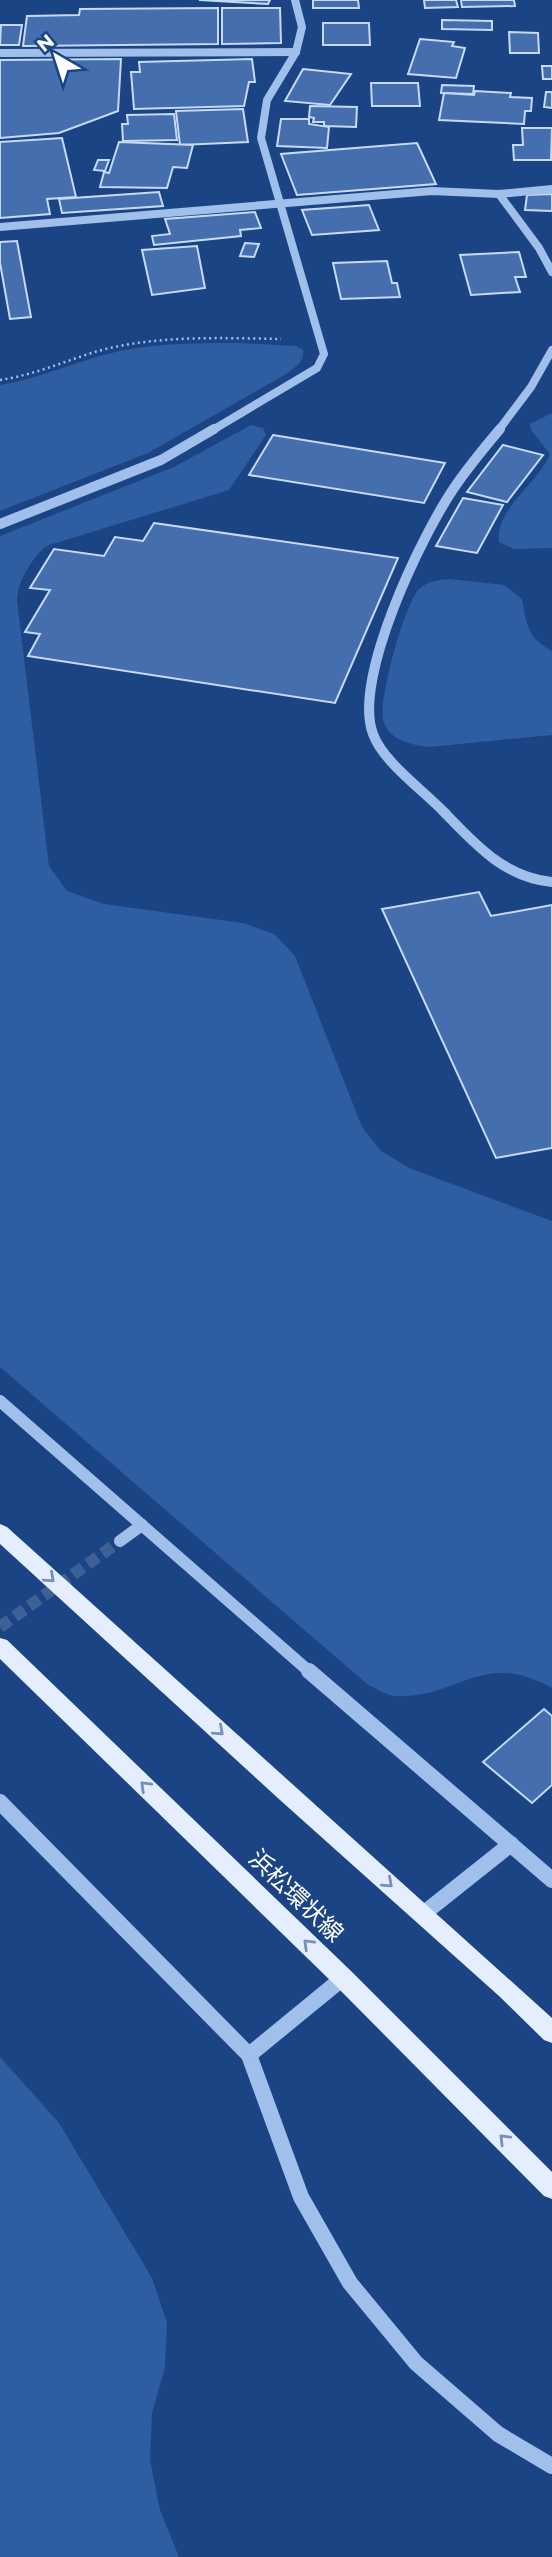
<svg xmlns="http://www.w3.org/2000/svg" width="552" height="2557" viewBox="0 0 552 2557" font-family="Montserrat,'Noto Sans JP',sans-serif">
<rect width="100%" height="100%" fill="#1b4484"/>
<!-- green -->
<g fill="#2e5da2">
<path d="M237 343 296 346 303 350C305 362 295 367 286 374L148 453 0 511V385C36 379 68 365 103 355 147 343 193 343 237 343Z"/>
<path d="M552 413V548L514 549 499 542C495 508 539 483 550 454L531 430 530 424Z"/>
<path d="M251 425 263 428 266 435 229 490 46 546C32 559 18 580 17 600L49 866 67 891 104 904 243 923 274 934 295 956 362 1127 380 1150 409 1168 552 1221V1688C482 1649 458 1699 396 1696 387 1696 375 1688 367 1684L0 1367V536L174 467Z"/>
<path d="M449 579 504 585 522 599C527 626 527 637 552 651V735L429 747C413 745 391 741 384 723 376 705 405 603 419 589 428 581 438 580 449 579Z"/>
<path d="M0 2057 59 2123 152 2278 167 2323 165 2367 152 2413 150 2460 160 2510 179 2557H0Z"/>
</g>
<!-- building -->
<g fill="#446ead" stroke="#c6daf8" stroke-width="2">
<path d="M199 0H270L268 4Z"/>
<path d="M313 0H358L359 8H313Z"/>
<path d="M424 0H456L458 7 425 8Z"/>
<path d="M461 0H514L515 6 462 7Z"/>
<path d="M218 8V44L23 46 27 16 79 15 80 9Z"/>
<path d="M222 8H280L281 43 222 44Z"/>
<path d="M442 20 492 21V30L442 29Z"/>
<path d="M323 23H369L370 45H323Z"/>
<path d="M1 25H22L19 45H0Z"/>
<path d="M509 32 538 33 539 53H510Z"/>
<path d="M420 39 454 42 452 46 465 48 456 78 408 74Z"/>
<path d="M121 59 118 111 59 133 0 138V60Z"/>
<path d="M252 59 255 82H249L244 106 134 109 131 72H140L139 62Z"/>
<path d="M542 66H552V79H543Z"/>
<path d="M303 69 351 74 330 105 285 101Z"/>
<path d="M371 83H418L420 106H372Z"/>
<path d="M442 85 474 86 473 94 441 93Z"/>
<path d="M475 91 511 93 510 97 532 98 531 111H525L524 124 439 120 444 93 474 95Z"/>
<path d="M546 92H552V108L544 107Z"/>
<path d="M310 106 357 107 356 127 324 126V122H313L314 118 309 117Z"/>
<path d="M243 109 248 142 180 145 176 111Z"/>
<path d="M174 114 177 140 123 141 122 124H128L127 115Z"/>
<path d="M281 119H309V124L329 127 327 148 277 146Z"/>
<path d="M522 128H552L551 160H514L513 145H523Z"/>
<path d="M62 138 76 197 47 199 50 214 0 218V142Z"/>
<path d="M119 142 193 145 187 168 173 167 167 188 100 187 104 172 109 173Z"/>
<path d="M417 143 436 184 297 195 281 154Z"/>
<path d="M98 160H109L105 171 94 170Z"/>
<path d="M159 192 163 206 62 213 59 199Z"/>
<path d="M552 194V211L525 210 527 195Z"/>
<path d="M369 205 379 230 312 235 302 210Z"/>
<path d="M255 212 261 228 240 230 241 236 154 245 152 236 170 234 165 219Z"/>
<path d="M17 241 31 317 10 319 0 263V242Z"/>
<path d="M245 243 259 244 254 257 240 256Z"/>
<path d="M197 246 205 288 152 295 142 250Z"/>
<path d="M519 252 526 277H515L520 292 471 295 460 255Z"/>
<path d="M387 261 392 283H397L400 297 341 299 333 263Z"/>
<path d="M273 435 445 463 424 503 249 475Z"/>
<path d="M503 445 543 455 507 502 467 492Z"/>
<path d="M463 498 503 505 477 553 436 546Z"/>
<path d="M154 523 398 558 335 703 28 656 40 634 25 632 50 590 30 588 54 549 104 556 115 537 143 541Z"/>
<path d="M479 892 491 916 552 905V1148L496 1158 382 909Z"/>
<path d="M544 1709 552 1716V1785L532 1803 483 1762Z"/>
</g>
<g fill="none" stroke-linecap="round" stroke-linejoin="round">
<!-- minor-tunnel -->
<path stroke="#3d6096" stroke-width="12" stroke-dasharray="12 6" stroke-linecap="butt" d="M0 1627 120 1541"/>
<!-- path -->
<path stroke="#a1bfeb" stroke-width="2.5" stroke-dasharray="2 3.5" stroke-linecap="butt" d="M0 380C34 375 65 361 98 351 156 335 221 338 281 339"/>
<!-- minor-far3 -->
<g stroke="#a1bfeb" stroke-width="8">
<path d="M0 53 296 52"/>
<path d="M499 194 539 248 552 272"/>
<path d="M0 227 432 191 499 194 552 189"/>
<path d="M211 431 317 368 324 354 261 138 267 100 296 52 302 27 295 0"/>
<path d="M498 431 531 387 552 350"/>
</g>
<!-- minor-far2 -->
<g stroke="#a1bfeb" stroke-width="10">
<path d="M500 429C484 448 468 467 454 488 422 535 352 679 373 734 383 762 424 791 444 812 476 845 504 877 552 882"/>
<path d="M0 524 161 460 214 429"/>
</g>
<!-- minor-far1 -->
<g stroke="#a1bfeb" stroke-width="12">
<path d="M0 1401 311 1673"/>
<path d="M120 1541 142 1525"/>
</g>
<!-- minor -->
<g stroke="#a1bfeb" stroke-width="16">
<path d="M309 1671 552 1880"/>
<path d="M0 1802 249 2055 301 2197 350 2283 416 2363 498 2434 552 2466"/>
<path d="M423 1914 511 1844"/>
<path d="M249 2055 343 1978"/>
</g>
<!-- major -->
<g fill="#e5eeff" fill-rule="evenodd">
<path d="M0 1524 7 1527 552 2018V2043L544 2040 499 1996 280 1800 0 1544Z"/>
<path d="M0 1638 7 1640 351 1971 552 2172V2199L544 2196 335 1985 0 1659Z"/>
</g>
</g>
<!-- one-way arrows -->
<defs><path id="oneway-chevron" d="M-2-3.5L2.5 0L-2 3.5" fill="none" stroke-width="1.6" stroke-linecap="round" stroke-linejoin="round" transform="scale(1.75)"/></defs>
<g stroke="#7690bb">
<use href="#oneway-chevron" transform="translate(50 1578) rotate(42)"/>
<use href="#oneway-chevron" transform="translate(219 1731) rotate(42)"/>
<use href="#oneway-chevron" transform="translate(145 1786) rotate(-136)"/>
<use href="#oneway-chevron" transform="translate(388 1883) rotate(42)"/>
<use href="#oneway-chevron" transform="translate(308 1944) rotate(-136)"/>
<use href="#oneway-chevron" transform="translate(504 2139) rotate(-135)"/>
</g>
<g text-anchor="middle" stroke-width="7" stroke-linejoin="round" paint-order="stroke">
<!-- near-street labels -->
<g font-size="24" fill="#fff" stroke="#1b4484">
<text transform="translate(296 1896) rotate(44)" y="8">浜松環状線</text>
</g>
</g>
<!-- north arrow -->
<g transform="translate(56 56) rotate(321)" stroke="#1b4484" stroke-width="5" paint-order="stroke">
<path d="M0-5L12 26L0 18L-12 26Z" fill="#ffffff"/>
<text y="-10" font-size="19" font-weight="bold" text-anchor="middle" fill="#ffffff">N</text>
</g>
</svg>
